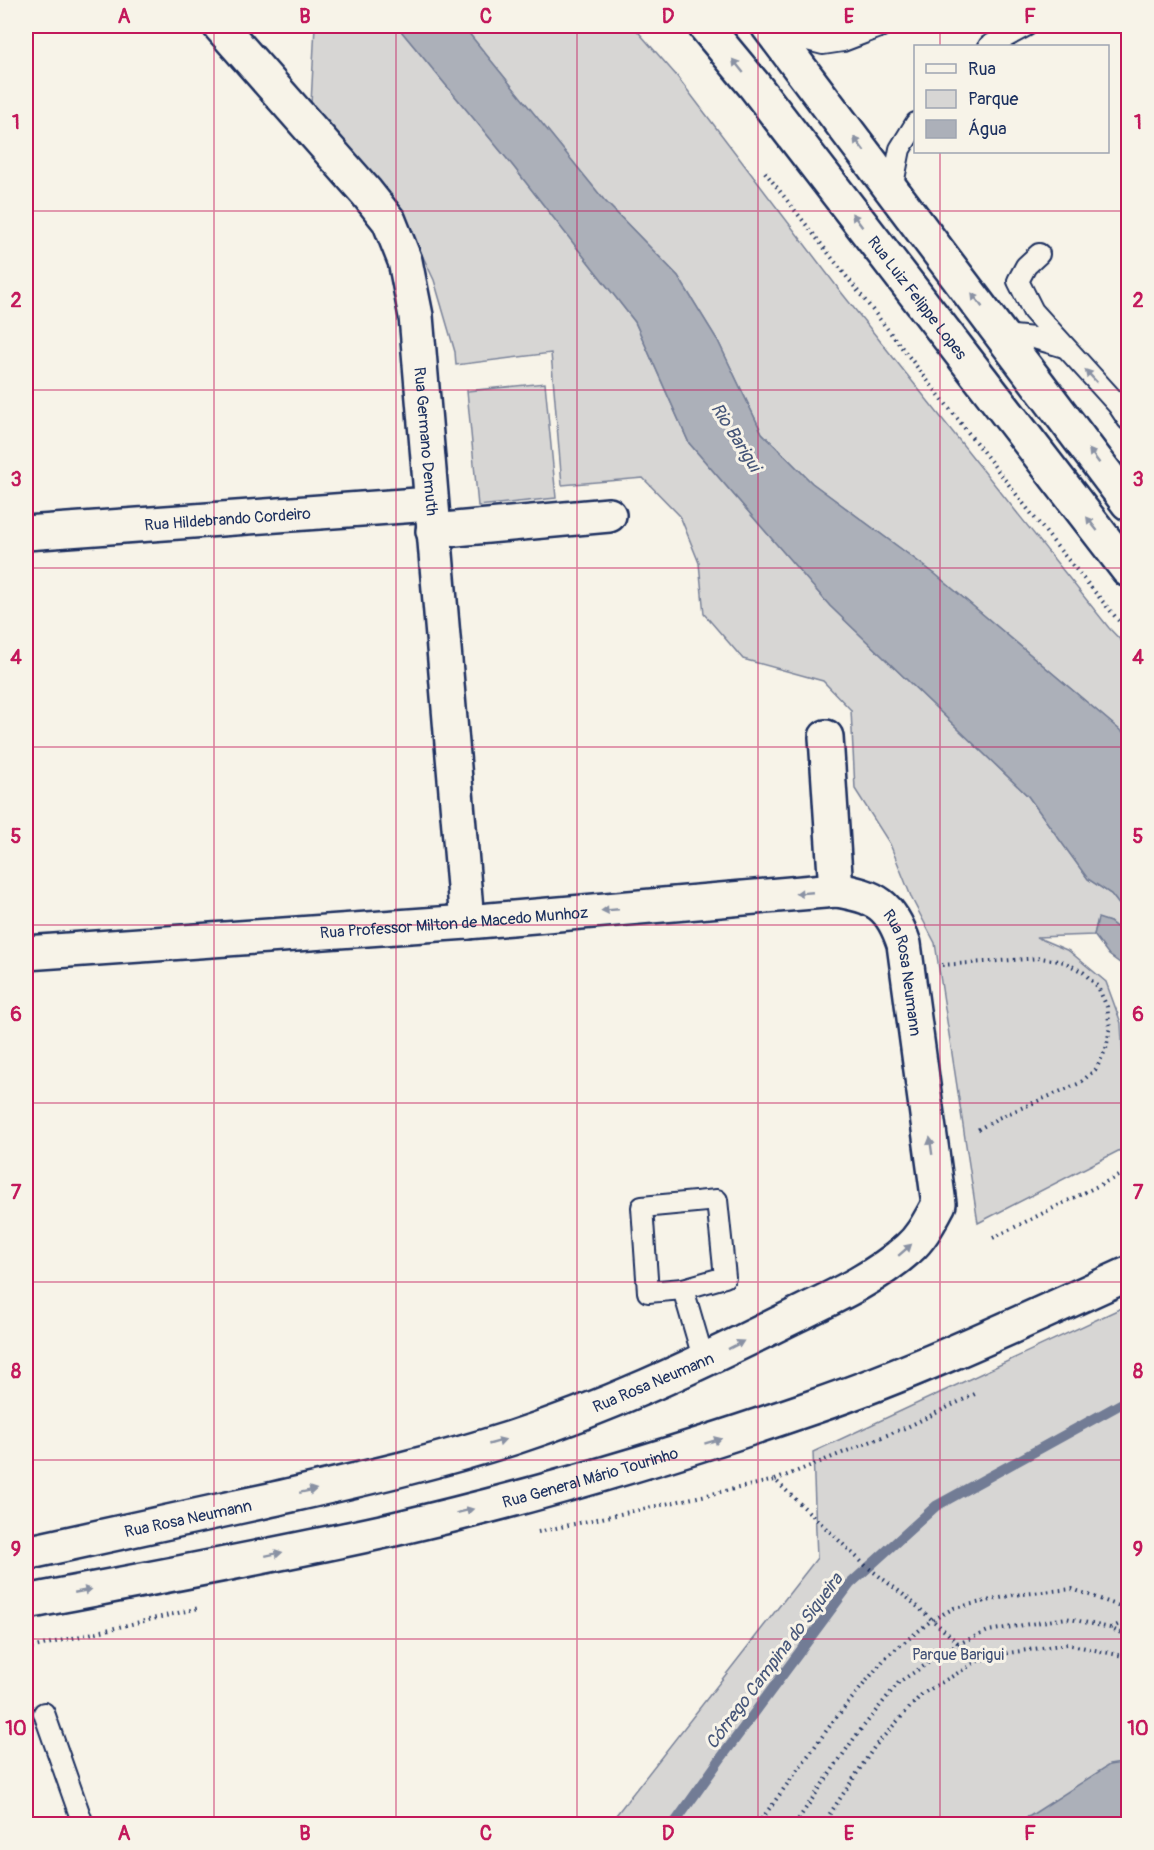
<svg xmlns="http://www.w3.org/2000/svg" width="1154" height="1850" viewBox="0 0 1154 1850" font-family="Pangolin,sans-serif">
<rect width="100%" height="100%" fill="#f7f3e8"/>
<filter id="ink" filterUnits="userSpaceOnUse"><feTurbulence type="fractalNoise" baseFrequency=".0167" numOctaves="2"/><feDisplacementMap in="SourceGraphic" scale="12" xChannelSelector="R" yChannelSelector="G"/><feConvolveMatrix kernelMatrix="1 2 1 2 8 2 1 2 1" color-interpolation-filters="sRGB"/></filter>
<g filter="url(#ink)">
<!-- green -->
<g fill="#d7d6d4" stroke="#798299" stroke-width="1.5">
<path d="M315 26H397L513 166 635 322 689 443 830 606 1028 796 1088 879 1111 894 1128 916V923L1124 934 1110 922 1098 919 1094 935 1036 937 1069 951 1106 982 1121 1023 1128 1146 978 1223 935 943 912 899 890 844 855 789 851 710 823 681 743 659 704 614 699 563 680 516 643 478 562 485 551 353 456 365 455 352 434 280 405 219 311 104Z"/>
<path d="M463 26H633L676 75 841 292 1109 628 1128 648V737L935 574 812 483 762 433 718 341 678 276 604 200Z"/>
<path d="M545 383 556 498 478 506 467 391Z"/>
<path d="M1128 1305V1824H609L817 1558 813 1452Z"/>
</g>
<!-- water -->
<g fill="#acb0b9" stroke="#727c95" stroke-width="1.5">
<path d="M397 26H463L604 200 678 276 718 341 762 433 812 483 935 574 1128 737V916L1111 894 1088 879 1028 796 830 606 689 443 635 322 513 166Z"/>
<path d="M1098 918 1110 922 1124 933 1128 923V969L1109 955 1094 935Z"/>
<path d="M1128 1762V1824H1006L1030 1816 1109 1765Z"/>
</g>
<g fill="none" stroke-linecap="round" stroke-linejoin="round">
<!-- stream -->
<path stroke="#727c95" stroke-width="10" d="M674 1824 721 1758 850 1584 936 1506 1128 1400"/>
<defs>
<g id="service">
<path d="M773 31 823 44 843 41 882 26"/>
<path d="M989 46 1026 26"/>
<path d="M892 189 900 149 916 123"/>
<path d="M1039 254 1026 266 1018 281 1033 311 1118 405 1128 420"/>
<path d="M1003 335 1034 338 1064 347"/>
<path d="M717 1200 725 1277 683 1289 648 1292 642 1207Z"/>
<path d="M683 1289 704 1361"/>
<path d="M44 1713 83 1824"/>
</g>
<g id="minor">
<path id="s1" d="M220 26 366 192 389 221 405 261 416 316 467 922"/>
<path d="M433 531 609 515"/>
<path id="s2" d="M26 533 431 504"/>
<path d="M826 737 836 890"/>
<path id="s3" d="M26 953 467 922 836 890C876 896 891 905 904 944L939 1204C930 1220 922 1237 908 1249 871 1282 822 1302 778 1324 692 1367 604 1408 512 1438 431 1464 348 1482 265 1501 185 1518 105 1536 26 1553"/>
</g>
<g id="primary">
<path id="s4" d="M705 26 754 85 1128 570"/>
<path d="M768 26 1128 503"/>
<path id="s5" d="M26 1602C147 1579 269 1557 390 1530 533 1497 674 1455 813 1407 921 1370 1024 1321 1128 1274"/>
</g>
</defs>
<!-- service casing -->
<use href="#service" stroke="#1b2f5e" stroke-width="24"/>
<!-- minor casing -->
<use href="#minor" stroke="#1b2f5e" stroke-width="38"/>
<!-- primary casing -->
<use href="#primary" stroke="#1b2f5e" stroke-width="38"/>
<!-- path -->
<g stroke="#1b2f5e" stroke-width="4" stroke-dasharray="1.5 4.5" stroke-linecap="butt">
<path d="M765 172 1055 544 1128 632"/>
<path d="M942 965 1041 958 1064 962 1083 972 1098 987 1107 1007 1110 1028 1106 1049 1096 1069 1080 1083 998 1118 977 1130"/>
<path d="M993 1238 1128 1171"/>
<path d="M775 1480 907 1427 975 1394"/>
<path d="M538 1532 775 1480 866 1566 909 1599 978 1661"/>
<path d="M1111 1628 1128 1620"/>
<path d="M26 1649 199 1608"/>
<path d="M758 1824 835 1719 887 1656 932 1620 954 1608 1014 1595 1072 1589 1128 1609"/>
<path d="M795 1824 855 1737 899 1682 958 1644 988 1631 1066 1618 1110 1628 1128 1636"/>
<path d="M823 1824 875 1746 922 1694 978 1661 1008 1653 1067 1644 1128 1657"/>
</g>
<!-- service -->
<use href="#service" stroke="#f7f3e8" stroke-width="20"/>
<!-- minor -->
<use href="#minor" stroke="#f7f3e8" stroke-width="33"/>
<!-- primary -->
<use href="#primary" stroke="#f7f3e8" stroke-width="33"/>
</g>
<!-- one-way arrows -->
<defs><path id="oneway-solid" d="M-6-.8H1V-3.2L6.5 0L1 3.2V.8H-6Z" transform="scale(1.5)"/></defs>
<g fill="#8991a3">
<use href="#oneway-solid" transform="translate(738 66) rotate(-129)"/>
<use href="#oneway-solid" transform="translate(859 144) rotate(-127)"/>
<use href="#oneway-solid" transform="translate(857 220) rotate(-127)"/>
<use href="#oneway-solid" transform="translate(977 300) rotate(-127)"/>
<use href="#oneway-solid" transform="translate(1091 376) rotate(-133)"/>
<use href="#oneway-solid" transform="translate(1094 456) rotate(-127)"/>
<use href="#oneway-solid" transform="translate(1092 524) rotate(-128)"/>
<use href="#oneway-solid" transform="translate(804 893) rotate(175)"/>
<use href="#oneway-solid" transform="translate(610 910) rotate(175)"/>
<use href="#oneway-solid" transform="translate(931 1146) rotate(-98)"/>
<use href="#oneway-solid" transform="translate(905 1250) rotate(-41)"/>
<use href="#oneway-solid" transform="translate(736 1345) rotate(-27)"/>
<use href="#oneway-solid" transform="translate(713 1441) rotate(-17)"/>
<use href="#oneway-solid" transform="translate(497 1442) rotate(-16)"/>
<use href="#oneway-solid" transform="translate(308 1491) rotate(-12)"/>
<use href="#oneway-solid" transform="translate(465 1511) rotate(-14)"/>
<use href="#oneway-solid" transform="translate(274 1554) rotate(-12)"/>
<use href="#oneway-solid" transform="translate(83 1591) rotate(-11)"/>
</g>
</g>
<!-- grid -->
<path fill="none" stroke="#c2185b" stroke-width="1.5" stroke-opacity="0.55" d="M214 26V1824M396 26V1824M577 26V1824M758 26V1824M940 26V46M940 152V1824M26 211H1128M26 390H1128M26 568H1128M26 747H1128M26 925H1128M26 1103H1128M26 1282H1128M26 1460H1128M26 1639H1128"/>
<g text-anchor="middle" stroke-width="6" stroke-linejoin="round" paint-order="stroke">
<!-- street labels -->
<g font-size="16" fill="#1b2f5e" stroke="#f7f3e8">
<text dy="6" stroke="none"><textPath href="#s4" startOffset="345">Rua Luiz Felippe Lopes</textPath></text>
<text dy="6" stroke="none"><textPath href="#s1" startOffset="483">Rua Germano Demuth</textPath></text>
<text dy="6" stroke="none"><textPath href="#s2" startOffset="202">Rua Hildebrando Cordeiro</textPath></text>
<text dy="6" stroke="none"><textPath href="#s3" startOffset="429">Rua Professor Milton de Macedo Munhoz</textPath></text>
<text dy="6" stroke="none"><textPath href="#s3" startOffset="934">Rua Rosa Neumann</textPath></text>
<text transform="translate(653 1382) rotate(-23)" y="6">Rua Rosa Neumann</text>
<text dy="6" stroke="none"><textPath href="#s5" startOffset="578">Rua General Mário Tourinho</textPath></text>
<text transform="translate(188 1518) rotate(-12)" y="6">Rua Rosa Neumann</text>
</g>
<!-- park labels -->
<g font-size="16" fill="#415076" stroke="#f7f3e8">
<text x="958" y="1660">Parque Barigui</text>
</g>
<!-- water labels -->
<g font-size="18" font-style="italic" fill="#465679" stroke="#f7f3e8">
<text transform="translate(736 437) rotate(58)" y="6">Rio Barigui</text>
<text transform="translate(774 1661) rotate(-53)" y="6">Córrego Campina do Siqueira</text>
</g>
</g>
<!-- margin -->
<rect width="1154" height="1850" fill="none" stroke="#f7f3e8" stroke-width="66"/>
<!-- legend -->
<rect x="914" y="45" width="195" height="108" fill="#f7f3e8" stroke="#9fa5b1" stroke-width="1.5"/>
<rect x="926" y="64" width="30" height="9" fill="#f7f3e8" stroke="#9fa5b1" stroke-width="1.5"/>
<text x="968" y="75" font-size="18" fill="#1b2f5e">Rua</text>
<rect x="926" y="90" width="30" height="18" fill="#d7d6d4" stroke="#9fa5b1" stroke-width="1.5"/>
<text x="968" y="105" font-size="18" fill="#1b2f5e">Parque</text>
<rect x="926" y="120" width="30" height="18" fill="#acb0b9" stroke="#9fa5b1" stroke-width="1.5"/>
<text x="968" y="135" font-size="18" fill="#1b2f5e">Água</text>
<rect x="33" y="33" width="1088" height="1784" fill="none" stroke="#c2185b" stroke-width="2"/>
<g font-size="20" text-anchor="middle" font-weight="bold" fill="#c2185b">
<text x="124" y="23">A</text>
<text x="305" y="23">B</text>
<text x="486" y="23">C</text>
<text x="668" y="23">D</text>
<text x="849" y="23">E</text>
<text x="1030" y="23">F</text>
<text x="16" y="129">1</text>
<text x="1138" y="129">1</text>
<text x="16" y="307">2</text>
<text x="1138" y="307">2</text>
<text x="16" y="486">3</text>
<text x="1138" y="486">3</text>
<text x="16" y="664">4</text>
<text x="1138" y="664">4</text>
<text x="16" y="843">5</text>
<text x="1138" y="843">5</text>
<text x="16" y="1021">6</text>
<text x="1138" y="1021">6</text>
<text x="16" y="1199">7</text>
<text x="1138" y="1199">7</text>
<text x="16" y="1378">8</text>
<text x="1138" y="1378">8</text>
<text x="16" y="1556">9</text>
<text x="1138" y="1556">9</text>
<text x="16" y="1735">10</text>
<text x="1138" y="1735">10</text>
<text x="124" y="1840">A</text>
<text x="305" y="1840">B</text>
<text x="486" y="1840">C</text>
<text x="668" y="1840">D</text>
<text x="849" y="1840">E</text>
<text x="1030" y="1840">F</text>
</g>
</svg>
